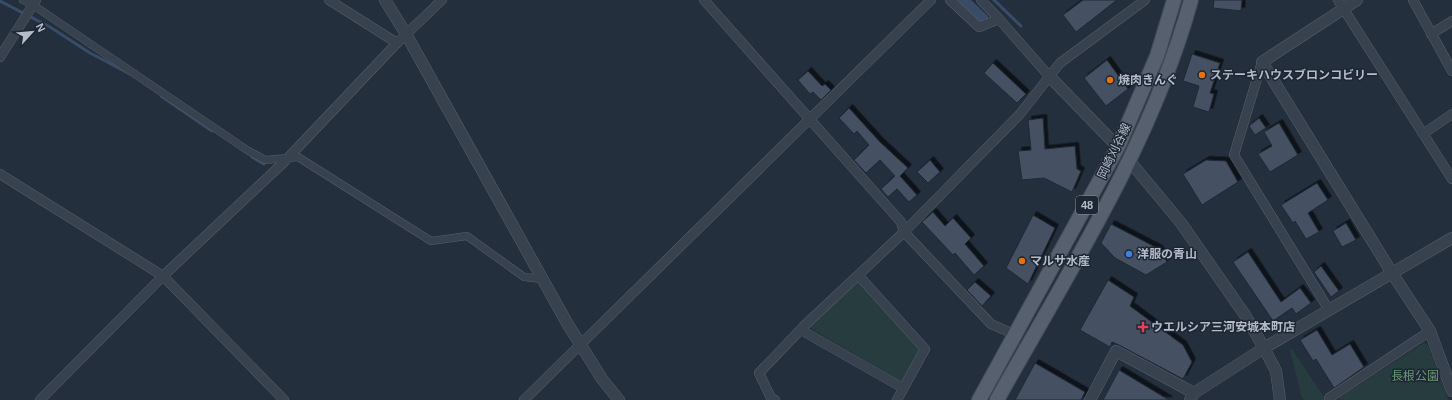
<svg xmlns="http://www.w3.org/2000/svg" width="1452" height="400" viewBox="0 0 1452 400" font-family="Helvetica,'Noto Sans JP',sans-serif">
<defs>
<filter id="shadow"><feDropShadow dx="3.5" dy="-3.5" stdDeviation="0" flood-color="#0009"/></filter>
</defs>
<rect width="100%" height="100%" fill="#242f3e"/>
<!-- green -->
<g fill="#263c3f">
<path d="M859 276 921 345 906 384 805 325Z"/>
<path d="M1424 343 1428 345 1448 400H1339L1340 397Z"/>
<path d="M1292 349 1326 400H1304L1301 395 1290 350Z"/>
</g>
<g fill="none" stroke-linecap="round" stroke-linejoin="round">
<!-- stream -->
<g stroke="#394c67" stroke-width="3">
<path d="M994 0 1021 26"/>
<path d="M0 1 50 27 90 53 130 74"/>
<path d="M161 96 212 131"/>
<path d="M252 157 264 164"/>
</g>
<!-- canal -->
<path stroke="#394c67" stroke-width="11" d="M963 0 983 19"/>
</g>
<!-- building -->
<g fill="#455162" stroke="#1f2835" filter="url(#shadow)">
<path d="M1083 0H1117L1076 32 1063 15Z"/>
<path d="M1214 0H1242L1241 11 1213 8Z"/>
<path d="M1192 54 1220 63 1210 93 1214 94 1209 112 1193 107 1199 86 1183 81Z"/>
<path d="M1107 60 1128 89 1106 106 1084 78Z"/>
<path d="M993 63 1026 94 1017 103 984 73Z"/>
<path d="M808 71 822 86 825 84 831 90 821 100 813 92 810 94 798 80Z"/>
<path d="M849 108 880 142 908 168 900 176 917 195 909 202 897 189 888 197 881 189 895 176 880 160 866 173 854 160 869 145 857 131 854 134 839 118Z"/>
<path d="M1043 118 1045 149 1075 146 1077 169 1081 171 1072 192 1044 178 1022 180 1018 151 1031 150 1028 120Z"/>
<path d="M1259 118 1266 128 1255 135 1249 126Z"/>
<path d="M1279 123 1298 155 1270 172 1258 154 1272 146 1264 132Z"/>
<path d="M930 160 940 172 928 183 917 172Z"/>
<path d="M1206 160 1226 161 1238 182 1202 205 1183 174Z"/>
<path d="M1317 183 1328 200 1308 213 1319 232 1306 239 1295 221 1293 223 1281 205Z"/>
<path d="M933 212 945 226 953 218 971 238 965 244 984 266 974 275 955 253 953 255 922 222Z"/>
<path d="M1033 215 1055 228 1028 284 1006 268Z"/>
<path d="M1346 223 1356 240 1342 247 1333 231Z"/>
<path d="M1111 224 1159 249 1167 262 1146 275 1115 258 1101 243Z"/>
<path d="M1248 252 1281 302 1300 288 1311 303 1296 314 1292 308 1273 321 1233 262Z"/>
<path d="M1321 266 1339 291 1331 297 1314 272Z"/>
<path d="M1108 280 1134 297 1130 306 1183 345 1192 362 1183 379 1119 345 1112 342 1110 347 1080 330Z"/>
<path d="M975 282 991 296 982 306 967 290Z"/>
<path d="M1317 330 1332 355 1350 344 1364 367 1334 388 1316 359 1313 361 1300 340Z"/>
<path d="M1035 363 1085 392 1081 400H1015Z"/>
<path d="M1119 370 1169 400H1103Z"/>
</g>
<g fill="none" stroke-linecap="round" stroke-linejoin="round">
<defs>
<path id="pedestrian" d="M23 0 33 5 247 150 265 160 298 157 431 241 467 236 524 277 542 279"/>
<g id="minor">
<path d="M329 0 397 43"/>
<path d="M704 0 901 222 904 232 991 324 1016 335"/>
<path d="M950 0 979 27 999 19"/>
<path d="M981 0 999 19 1049 76"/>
<path d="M1338 0 1452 179"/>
<path d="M1413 0 1452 71"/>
<path d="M1431 34 1452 21"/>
<path d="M0 57 36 0"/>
<path d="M1262 62 1234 155 1329 310"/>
<path d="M1423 134 1452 114"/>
<path d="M0 174 163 276 284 400"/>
<path d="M859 276 925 349 897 400"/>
<path d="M801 330 903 388"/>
<path d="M40 400 163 276 283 163 397 43 442 0"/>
<path d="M524 400 931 0"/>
<path d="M775 400 771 398 759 373 805 325 904 232 1020 114 1060 63 1145 0"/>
<path d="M1331 400 1329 398 1430 331"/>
</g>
<g id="tertiary">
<path d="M385 0 406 34 567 323 602 379 619 400"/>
<path d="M1357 0 1262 62 1392 273 1430 331 1452 391"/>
<path d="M1049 76 1118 147 1181 223 1245 315 1264 348 1276 371 1280 400"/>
<path d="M1090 400 1116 351 1194 393"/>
<path d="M1190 400 1194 393 1264 348 1452 238"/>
</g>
<g id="primary">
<path d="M979 400 1118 147 1157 56 1174 0"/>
<path d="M997 400C1069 271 1152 143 1191 0"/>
</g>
</defs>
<!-- pedestrian casing -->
<use href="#pedestrian" stroke="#565f6c" stroke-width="8"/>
<!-- minor casing -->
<use href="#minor" stroke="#565f6c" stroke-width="10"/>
<!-- tertiary casing -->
<use href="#tertiary" stroke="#565f6c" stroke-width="12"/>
<!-- primary casing -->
<use href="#primary" stroke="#414a57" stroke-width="16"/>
<!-- pedestrian -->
<use href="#pedestrian" stroke="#38414e" stroke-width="7"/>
<!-- minor -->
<use href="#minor" stroke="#38414e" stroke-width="9"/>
<!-- tertiary -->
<use href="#tertiary" stroke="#38414e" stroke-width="11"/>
<!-- primary -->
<use href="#primary" stroke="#56606e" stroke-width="14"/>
</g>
<!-- markers -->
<g fill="#e8710a" stroke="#1d2633" stroke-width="1.5">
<circle cx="1202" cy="75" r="4"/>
<circle cx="1110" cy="80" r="4"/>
<circle cx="1022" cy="261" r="4"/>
</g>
<circle fill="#3f7fe0" stroke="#1d2633" stroke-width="1.5" cx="1129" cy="254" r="4"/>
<path fill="#e0444e" stroke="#1d2633" stroke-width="1.5" d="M1141 321h4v4h4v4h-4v4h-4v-4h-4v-4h4z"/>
<g text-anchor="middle" stroke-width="3" stroke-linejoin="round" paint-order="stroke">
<!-- shield labels -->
<rect fill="#1d2633" stroke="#878f9c" stroke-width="1" x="1076" y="196" width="22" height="18" rx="3"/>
<g font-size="11" font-weight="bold" fill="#b4bcc9">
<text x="1087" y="209">48</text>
</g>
<!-- poi labels -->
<g font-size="12" font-weight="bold" fill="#b4bcc9" stroke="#1d2633" text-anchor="start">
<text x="1210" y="79">ステーキハウスブロンコビリー</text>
<text x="1118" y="84">焼肉きんぐ</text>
<text x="1137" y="258">洋服の青山</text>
<text x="1030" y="265">マルサ水産</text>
<text x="1151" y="331">ウエルシア三河安城本町店</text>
</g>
<!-- street labels -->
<g font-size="12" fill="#b4bcc9" stroke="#1d2633">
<text transform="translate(1114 151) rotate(-64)" y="4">岡崎刈谷線</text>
</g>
<!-- park labels -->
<g font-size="12" fill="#6b9a76" stroke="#1d2633">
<text x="1415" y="380">長根公園</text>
</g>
</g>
<!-- north arrow -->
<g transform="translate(32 32) rotate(63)" stroke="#1d2633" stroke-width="3" paint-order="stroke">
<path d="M0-3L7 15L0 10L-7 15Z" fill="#b4bcc9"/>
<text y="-6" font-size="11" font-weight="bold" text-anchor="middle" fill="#b4bcc9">N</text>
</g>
</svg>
